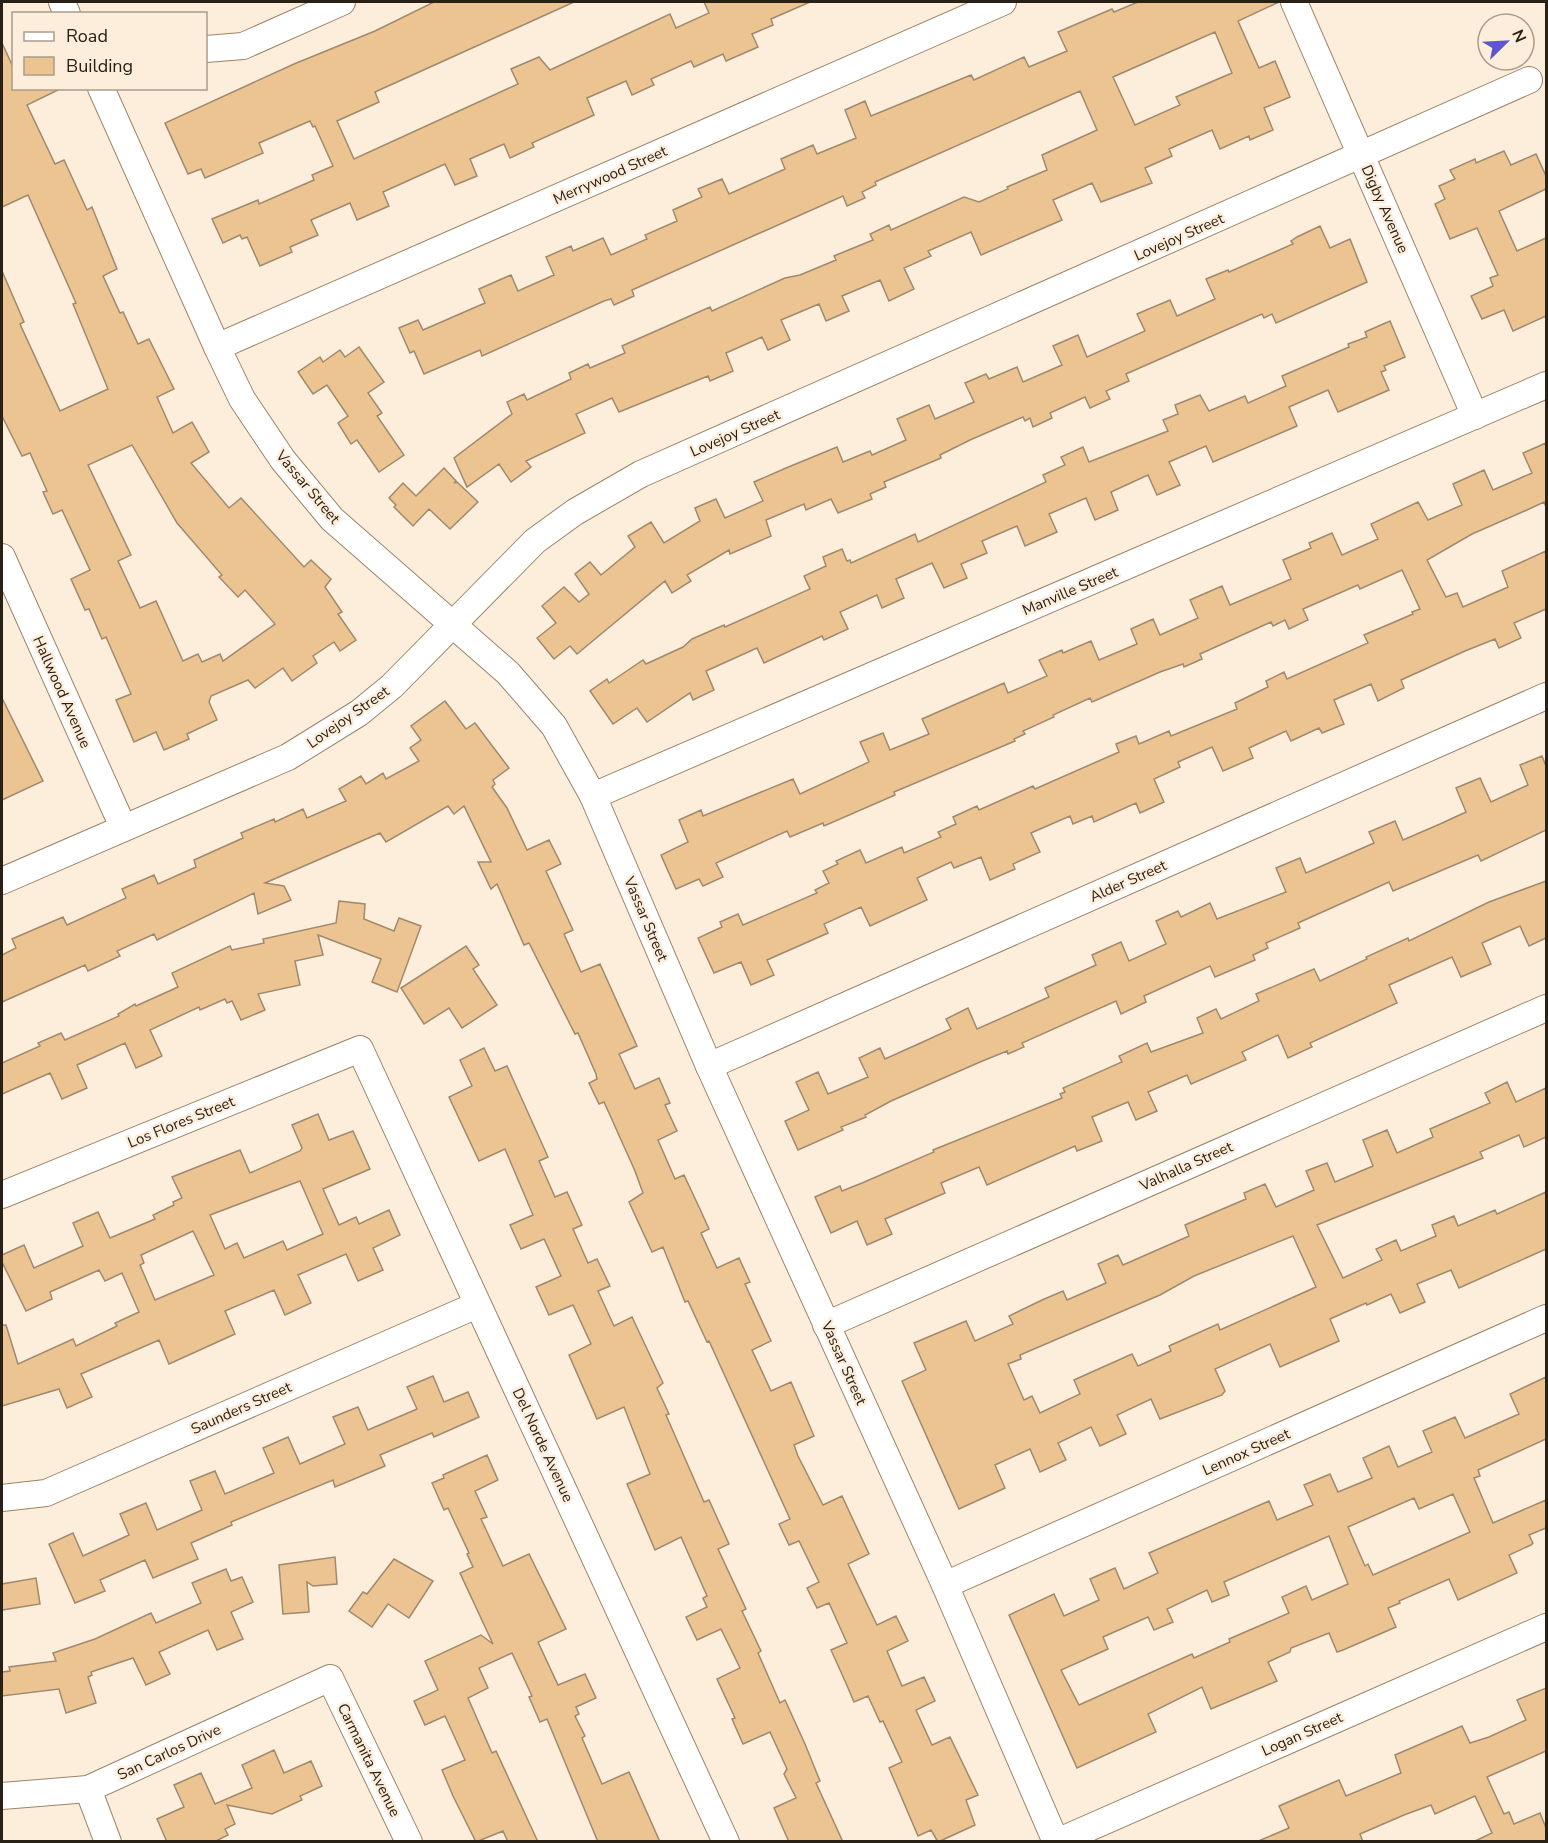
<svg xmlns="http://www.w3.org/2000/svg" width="1548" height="1843" viewBox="0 0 1548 1843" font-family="'Nunito Sans',sans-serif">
<rect width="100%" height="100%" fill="#fdeedc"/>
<!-- building -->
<g fill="#ecc492" stroke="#a0896d" stroke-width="1.5" fill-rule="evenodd">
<path d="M434 2H574L375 92 379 102 337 121 354 159 518 84 511 69 539 57 550 70 670 14 676 28 709 13 704 2H810L771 19 773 25 752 34 758 47 726 61 723 54 694 67 691 61 651 79 654 85 632 95 626 81 587 98 594 115 532 143 534 147 510 158 504 144 470 159 477 176 455 185 445 164 383 192 389 206 357 220 350 203 311 220 318 235 290 247 292 252 260 266 247 237 242 239 240 235 223 243 212 219 258 200 259 204 314 180 312 175 333 166 315 126 313 127 310 121 259 143 263 153 205 178 201 169 188 174 165 123 294 64 375 31Z"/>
<path d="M1138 2H1279L1238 21 1259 68 1275 61 1290 97 1264 108 1273 130 1250 140 1249 136 1220 149 1212 130 1169 149 1172 156 1145 168 1152 183 1101 202 1092 183 1053 200 1062 220 981 255 971 232 928 251 931 256 904 268 914 289 889 301 880 280 842 296 849 311 826 321 819 304 781 320 790 340 768 350 762 337 726 353 733 371 710 381 708 376 619 412 612 398 576 414 585 433 526 461 531 467 511 482 499 464 467 487 454 458 512 414 507 402 524 394 527 400 571 379 569 373 588 364 590 368 625 353 622 346 710 307 712 311 785 278 800 275 836 260 834 256 873 240 870 234 889 225 891 230 964 197 979 202 1008 189 1007 187 1047 170 1042 155 1097 130 1080 91 875 182 876 185 862 192 865 198 847 206 843 196 632 290 634 296 614 305 611 299 604 301 482 356 480 350 424 374 414 351 410 353 399 328 418 320 423 330 485 303 479 289 511 275 518 291 554 275 546 257 571 246 573 251 603 238 611 255 647 239 645 235 677 221 673 210 702 197 698 189 722 179 729 194 785 169 781 159 813 145 817 154 856 138 845 110 865 101 871 116 971 75 974 80 1024 57 1029 67 1067 51 1058 32 1112 9 1114 12ZM1215 32 1232 73 1176 97 1180 105 1135 125 1113 77Z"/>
<path d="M2 43 14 69V88H62L27 105 55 164 64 160 87 210 92 207 117 269 103 276 120 313 123 312 138 344 149 339 174 389 157 397 173 433 192 422 209 452 191 463 229 508 241 498 304 567 311 560 331 579 325 587 342 612 338 614 356 640 340 651 334 642 313 656 317 663 292 681 283 668 255 688 248 680 211 696 209 702 217 720 187 734 189 739 164 750 156 732 134 742 116 700 131 694 106 637 102 639 89 609 85 610 71 579 90 570 62 510 53 514 43 492 47 491 30 453 22 456 2 416V271L24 322 20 324 60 411 108 389 73 304 76 303 28 195 2 207ZM132 445 177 523 222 575 219 577 238 597 245 590 275 624 223 661 220 654 202 662 198 654 183 661 156 601 140 608 118 561 131 555 88 465Z"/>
<path d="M1504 151 1511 165 1536 154 1546 176V189L1499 211 1517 251 1546 238V316L1513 331 1504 310 1482 319 1471 296 1493 286 1490 278 1498 275 1477 228 1450 239 1435 204 1445 199 1439 186 1455 179 1450 170 1475 159 1476 163Z"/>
<path d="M1320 226 1330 248 1350 239 1367 282 1276 323 1272 314 1264 318 1262 314 1126 374 1129 381 1106 391 1110 399 1090 408 1085 397 1050 413 1052 418 1033 427 1030 418 1025 421 1023 417 970 440 940 455 941 458 884 482 886 487 870 494 872 499 838 513 831 499 806 510 804 504 766 520 771 536 730 554 729 550 687 575 691 581 672 593 665 581 577 654 570 646 554 659 537 638 556 623 542 606 564 587 579 602 589 594 575 574 590 562 601 575 635 547 628 536 651 522 664 543 700 521 695 508 716 499 725 518 763 501 754 482 786 468 837 447 843 462 870 451 872 455 906 440 897 419 929 405 935 419 974 402 965 383 986 374 989 379 1017 367 1023 382 1062 365 1053 346 1078 335 1087 357 1145 331 1137 314 1170 300 1177 316 1215 299 1206 279 1228 270 1229 272 1293 244 1291 241 1297 237Z"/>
<path d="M1390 321 1405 357 1384 366 1386 370 1381 372 1389 390 1338 412 1328 390 1289 407 1297 426 1213 462 1206 446 1169 462 1180 485 1157 495 1148 475 1111 492 1118 510 1095 520 1086 498 1049 514 1057 532 1025 546 1017 526 982 541 987 553 961 564 967 578 944 588 932 563 896 579 904 598 882 608 877 595 840 612 848 629 824 640 822 636 764 663 757 648 706 671 714 690 693 700 690 693 647 722 637 708 613 724 590 691 607 679 609 683 643 660 646 664 683 647 692 639 724 625 725 627 810 589 804 576 826 566 823 557 842 549 847 561 850 560 851 563 915 534 918 542 1046 482 1043 475 1065 465 1061 457 1083 447 1089 462 1168 431 1163 420 1178 414 1175 405 1200 395 1209 411 1245 396 1248 403 1286 386 1282 376 1349 347 1348 344 1367 337 1365 332Z"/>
<path d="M359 347 384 382 368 393 382 413 377 416 404 455 379 472 357 440 351 444 338 423 348 416 327 385 313 394 298 372 320 357 323 362 340 350 345 357Z"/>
<path d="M1546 443V507L1544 502 1527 510 1472 534 1427 560 1446 597 1457 593 1463 607 1508 587 1502 571 1546 551V609L1514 623 1521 638 1499 648 1495 639 1465 651 1401 680 1404 688 1378 701 1371 684 1334 700 1344 724 1322 733 1319 728 1291 741 1286 731 1249 748 1253 758 1223 771 1212 747 1178 762 1180 767 1154 779 1164 802 1140 813 1136 803 1094 822 1092 816 1073 824 1070 816 1031 833 1040 852 1013 864 1015 869 990 880 981 857 954 868 951 862 917 878 927 900 870 926 861 907 824 924 828 933 767 960 774 975 751 985 741 962 714 973 698 938 722 927 720 922 738 914 743 925 817 893 815 890 829 883 823 871 838 864 836 861 860 850 866 863 902 847 904 853 941 837 938 832 956 824 953 817 977 806 979 810 1033 786 1035 789 1119 752 1116 744 1136 736 1139 744 1169 731 1171 736 1237 709 1235 703 1268 687 1266 681 1284 672 1287 679 1368 643 1364 635 1413 614 1412 612 1420 609 1402 570 1360 589 1358 585 1303 609 1308 620 1289 629 1285 620 1273 626 1271 622 1200 654 1202 659 1184 667 1183 664 1160 672 1092 702 1090 698 1053 715 1054 717 1023 731 1025 734 1014 739 1015 741 894 792 895 795 824 826 823 823 790 837 787 831 716 863 723 877 703 886 699 879 676 889 661 855 688 842 679 820 701 810 703 816 793 779 800 794 869 762 860 742 883 733 890 750 929 734 922 719 1004 683 1008 693 1047 676 1039 660 1062 650 1063 653 1091 641 1099 660 1137 644 1131 629 1153 619 1160 635 1198 618 1190 600 1222 586 1230 605 1291 579 1283 560 1311 548 1309 543 1332 533 1342 555 1378 539 1371 524 1418 502 1428 520 1462 505 1453 484 1484 470 1493 490 1532 473 1523 453Z"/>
<path d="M444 468 456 481 454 483 457 482 478 502 450 529 429 509 413 526 394 507 396 505 389 498 403 483 416 496Z"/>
<path d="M2 698 43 781 2 800Z"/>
<path d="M445 701 466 729 475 723 509 768 493 780 495 784 492 787 507 808 527 850 549 840 561 864 546 871 573 930 564 934 581 972 600 964 637 1046 619 1054 635 1089 659 1078 670 1103 665 1105 677 1131 658 1140 675 1179 684 1175 699 1207 709 1229 701 1233 717 1268 739 1258 750 1282 745 1284 771 1341 752 1350 771 1391 791 1382 814 1436 794 1445 798 1456 823 1505 842 1496 869 1554 848 1564 877 1625 896 1616 908 1641 887 1651 902 1686 924 1677 935 1701 916 1710 932 1745 950 1737 978 1795 966 1800 975 1825 938 1842 931 1830 918 1836 889 1768 902 1762 883 1721 880 1722 868 1696 854 1702 845 1681 831 1650 847 1643 829 1603 817 1608 807 1588 819 1582 799 1541 789 1545 779 1524 790 1519 709 1341 707 1342 688 1301 685 1302 663 1247 652 1252 629 1202 643 1193 635 1171 604 1102 599 1104 589 1083 597 1079 596 1074 578 1033 575 1034 529 943 524 945 497 884 491 889 478 862H491L464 806 454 814 448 806 386 842 380 833 265 883 284 886 291 900 258 914 254 893 157 940 154 934 117 951 120 956 88 971 85 965 2 1002V955L16 948 12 939 63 917 67 925 126 898 122 889 154 875 158 884 196 867 194 860 243 838 241 833 274 819 275 822 303 809 307 818 346 801 339 789 361 776 366 784 383 773 386 779 419 761 410 748 421 740 411 726Z"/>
<path d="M1542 756 1546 766V830L1481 861 1478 855 1393 891 1389 882 1298 923 1300 928 1266 943 1268 948 1253 955 1255 960 1215 977 1210 966 1144 996 1146 1002 1121 1014 1116 1001 1022 1043 1024 1047 1008 1054 1007 1051 980 1062 891 1101 865 1115 866 1117 841 1127 843 1130 798 1150 785 1121 809 1110 796 1082 818 1072 828 1094 868 1077 859 1058 880 1048 885 1059 925 1041 951 1029 946 1019 968 1008 977 1029 1049 997 1045 988 1096 965 1092 955 1121 942 1129 961 1166 944 1156 921 1178 911 1181 917 1210 903 1217 919 1286 892 1276 868 1300 858 1306 873 1374 843 1369 832 1395 821 1403 840 1440 824 1466 812 1456 788 1480 778 1491 802 1528 785 1520 765Z"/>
<path d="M1546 881V938L1529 946 1520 926 1482 943 1491 964 1461 977 1452 957 1389 985 1397 1003 1310 1043 1312 1047 1288 1058 1278 1035 1242 1052 1246 1060 1191 1084 1187 1075 1148 1092 1157 1111 1136 1120 1128 1102 1092 1117 1102 1141 1077 1151 1075 1146 987 1185 979 1167 941 1183 945 1193 885 1219 892 1234 867 1245 857 1221 831 1233 815 1197 840 1186 842 1191 862 1183 934 1152 933 1150 1062 1098 1060 1094 1065 1092 1063 1088 1122 1062 1119 1056 1147 1043 1151 1052 1203 1033 1197 1018 1216 1009 1221 1019 1259 1001 1256 994 1314 969 1320 981 1367 959 1366 957 1408 938 1409 941 1489 902Z"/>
<path d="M339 901 365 904 364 919 394 931 399 918 421 926 397 992 372 982 381 959 318 935 323 955 295 961 300 985 258 994 265 1010 241 1020 232 1001 227 1003 225 999 200 1010 199 1007 150 1030 162 1056 154 1060 136 1068 125 1043 77 1065 87 1088 62 1099 50 1073 2 1094V1063L40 1046 38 1043 61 1033 65 1040 119 1016 118 1014 135 1004 136 1006 178 987 172 973 230 946 232 950 264 943 263 939 336 923Z"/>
<path d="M466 946 479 965 473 969 497 1005 462 1028 449 1008 424 1024 401 988Z"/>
<path d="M484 1048 495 1071 507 1066 548 1157 539 1161 555 1197 567 1192 582 1225 573 1229 588 1263 597 1259 610 1286 598 1291 614 1326 632 1317 663 1383 657 1388 669 1414 666 1415 704 1502 709 1500 729 1544 718 1549 746 1609 742 1611 761 1651 758 1653 780 1703 785 1700 805 1744 820 1781 816 1783 843 1842H789L774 1808 796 1798 784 1774 787 1769 770 1732 743 1744 732 1719 735 1718 717 1679 740 1668 721 1629 697 1640 686 1617 707 1607 703 1598 707 1596 681 1537 655 1550 627 1484 650 1474 624 1407 597 1419 569 1355 591 1344 573 1305 549 1315 536 1287 561 1276 544 1239 521 1249 510 1225 533 1215 505 1149 479 1161 449 1097 472 1086 460 1060Z"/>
<path d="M1507 1082 1516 1102 1546 1088V1137L1524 1147 1519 1135 1480 1152 1483 1158 1317 1225 1343 1278 1382 1260 1376 1249 1396 1240 1401 1251 1436 1236 1432 1225 1454 1216 1458 1226 1495 1210 1497 1214 1546 1192V1249L1459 1288 1451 1270 1417 1284 1425 1302 1400 1313 1391 1294 1367 1305 1366 1303 1330 1319 1339 1341 1280 1367 1270 1344 1215 1369 1225 1391 1222 1395 1160 1419 1151 1399 1117 1415 1126 1434 1100 1446 1091 1427 1058 1443 1066 1460 1040 1472 1030 1449 995 1465 1005 1488 959 1509 902 1381 926 1370 914 1343 966 1321 975 1341 1013 1324 1009 1316 1042 1300 1063 1291 1067 1300 1106 1283 1098 1264 1118 1255 1123 1265 1189 1236 1185 1225 1246 1199 1244 1193 1265 1184 1276 1207 1314 1190 1306 1171 1327 1163 1335 1182 1373 1166 1363 1140 1387 1130 1397 1153 1433 1137 1430 1129 1490 1103 1485 1093ZM1293 1236 1316 1287 1220 1330 1218 1324 1169 1346 1171 1351 1138 1366 1132 1354 1074 1380 1080 1394 1040 1413 1032 1396 1024 1400 1008 1364 1021 1359 1020 1355 1160 1295 1194 1276Z"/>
<path d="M318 1114 329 1140 353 1131 370 1169 323 1189 339 1225 356 1217 359 1224 389 1210 400 1235 373 1248 383 1270 358 1281 346 1254 298 1275 311 1303 285 1315 274 1290 225 1311 235 1334 169 1364 159 1340 81 1374 92 1397 67 1408 59 1389 2 1406V1325H6L18 1364 73 1339 76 1346 117 1326 115 1323 139 1312 122 1273 105 1281 99 1270 50 1292 52 1299 26 1311 2 1262V1255L24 1245 34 1268 83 1246 73 1223 98 1212 110 1238 155 1219 153 1215 174 1205 173 1202 182 1198 172 1177 240 1150 250 1173 300 1151 302 1148 292 1125ZM300 1181 323 1234 287 1250 283 1241 244 1258 237 1243 225 1249 210 1215ZM193 1231 214 1275 155 1300 140 1265 144 1263 141 1255Z"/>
<path d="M433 1376 444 1402 468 1392 479 1417 434 1437 432 1433 380 1455 385 1466 335 1487 333 1480 231 1522 232 1525 191 1543 198 1559 153 1578 145 1560 100 1580 105 1591 75 1603 49 1544 73 1533 83 1556 129 1535 120 1514 146 1503 157 1530 202 1510 190 1481 215 1471 225 1494 274 1473 263 1448 288 1437 300 1464 345 1444 333 1417 358 1407 368 1430 417 1409 407 1387Z"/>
<path d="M1546 1377V1439L1478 1470 1480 1476 1474 1478 1493 1523 1546 1500V1528L1529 1535 1533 1543 1531 1545 1509 1555 1517 1573 1458 1600 1449 1579 1399 1601 1400 1603 1388 1608 1396 1627 1343 1650 1337 1652 1329 1633 1291 1648 1290 1652 1268 1662 1277 1681 1211 1709 1202 1687 1148 1714 1156 1732 1077 1768 1009 1615 1054 1594 1064 1616 1099 1600 1090 1579 1115 1568 1124 1589 1158 1573 1149 1553 1269 1501 1277 1520 1313 1505 1304 1485 1330 1474 1338 1492 1372 1478 1363 1458 1389 1446 1398 1467 1432 1452 1423 1431 1455 1417 1465 1438 1519 1414 1510 1394ZM1453 1494 1470 1532 1373 1575 1368 1564 1365 1566 1348 1527 1414 1498 1419 1509ZM1329 1536 1348 1584 1312 1600 1306 1586 1282 1597 1289 1613 1229 1639 1230 1642 1194 1658 1192 1654 1079 1705 1061 1670 1108 1649 1103 1637 1148 1617 1154 1630 1173 1622 1167 1609 1207 1590 1212 1602 1229 1595 1224 1582Z"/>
<path d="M487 1455 498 1480 475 1491 487 1517 481 1519 503 1566 529 1554 566 1629 538 1642 558 1685 585 1674 596 1698 576 1707 579 1714 575 1716 585 1736 582 1738 602 1784 629 1772 660 1842H598L547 1719 540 1722 529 1697 532 1696 512 1653 479 1668 488 1688 468 1698 492 1753 496 1751 538 1842H508L503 1831 476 1842 453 1796 442 1770 465 1760 445 1716 425 1725 414 1701 438 1690 425 1661 481 1635 493 1644 460 1573 473 1567 467 1554 469 1553 448 1508 444 1510 432 1483 444 1478 443 1475Z"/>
<path d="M335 1557 337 1584 313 1586 307 1582 309 1612 283 1614 279 1565Z"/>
<path d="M394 1559 433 1581 409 1618 388 1604 372 1627 349 1611 363 1592 367 1594Z"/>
<path d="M226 1569 231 1581 242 1577 253 1602 231 1612 243 1639 217 1650 208 1630 159 1652 170 1674 146 1685 133 1658 91 1672 92 1675 88 1677 96 1703 66 1713 59 1689 2 1696V1672L10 1671 9 1667 56 1661 53 1653 95 1639 151 1613 156 1623 201 1603 192 1583Z"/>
<path d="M36 1578 40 1604 2 1610V1584Z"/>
<path d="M1546 1688V1751L1487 1777 1504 1814 1509 1812 1514 1824 1540 1813 1546 1828V1842H1473L1492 1833 1475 1796 1435 1814 1431 1805 1404 1815 1360 1834 1363 1842H1256L1289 1828 1279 1806 1339 1780 1346 1796 1401 1773 1395 1755 1462 1726 1470 1743 1489 1737 1526 1720 1517 1700Z"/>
<path d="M274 1750 284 1773 311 1761 322 1786 300 1796 302 1800 272 1814 227 1805 235 1824 225 1829 228 1835 214 1842H167L157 1819 184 1807 174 1785 201 1773 215 1804 252 1788 242 1765Z"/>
</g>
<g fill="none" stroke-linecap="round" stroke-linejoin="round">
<defs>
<g id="street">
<path d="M62 2 67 14"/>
<path d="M1294 2 1475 416"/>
<path d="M206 49 243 46 342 2"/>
<path d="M101 88 217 347 242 399 283 460 332 519 508 673 554 726 593 796 709 1066 945 1585 1056 1842"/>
<path d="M217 347 1003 2"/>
<path d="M2 557 123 827"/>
<path d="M593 796 1546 385"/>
<path d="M2 881 288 757 359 713 392 686 535 541 575 512 641 474 1529 80"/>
<path d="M709 1066 1546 696"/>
<path d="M2 1195 360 1049 726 1842"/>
<path d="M826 1325 1546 1008"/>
<path d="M2 1498 46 1493 477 1305"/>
<path d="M945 1585 1546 1318"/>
<path d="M88 1789 108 1842"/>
<path d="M2 1796 88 1789 330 1678 409 1842"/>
<path d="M1057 1842 1546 1627"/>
</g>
</defs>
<!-- street casing -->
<use href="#street" stroke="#9b8468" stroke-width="28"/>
<!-- street -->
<use href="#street" stroke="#fff" stroke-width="26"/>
</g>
<g text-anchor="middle" stroke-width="5" stroke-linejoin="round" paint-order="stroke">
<!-- street labels -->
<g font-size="15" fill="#2a2116" stroke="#fdeedc">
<text transform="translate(610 175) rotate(-24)" y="5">Merrywood Street</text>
<text transform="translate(1385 209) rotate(66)" y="5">Digby Avenue</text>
<text transform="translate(1179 237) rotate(-24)" y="5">Lovejoy Street</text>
<text transform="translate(735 433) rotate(-24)" y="5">Lovejoy Street</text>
<text transform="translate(308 487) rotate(50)" y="5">Vassar Street</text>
<text transform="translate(1070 591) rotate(-23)" y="5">Manville Street</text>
<text transform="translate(62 692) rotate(66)" y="5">Hallwood Avenue</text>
<text transform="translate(348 717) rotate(-35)" y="5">Lovejoy Street</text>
<text transform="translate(1128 881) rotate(-24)" y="5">Alder Street</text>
<text transform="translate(646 919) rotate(67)" y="5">Vassar Street</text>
<text transform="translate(181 1122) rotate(-22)" y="5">Los Flores Street</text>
<text transform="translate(1186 1166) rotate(-24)" y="5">Valhalla Street</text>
<text transform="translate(844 1363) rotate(66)" y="5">Vassar Street</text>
<text transform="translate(241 1408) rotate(-24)" y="5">Saunders Street</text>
<text transform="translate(543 1445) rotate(65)" y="5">Del Norde Avenue</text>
<text transform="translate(1246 1452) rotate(-24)" y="5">Lennox Street</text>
<text transform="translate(1302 1734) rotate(-24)" y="5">Logan Street</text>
<text transform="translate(169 1752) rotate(-25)" y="5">San Carlos Drive</text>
<text transform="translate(369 1760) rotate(64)" y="5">Carmanita Avenue</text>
</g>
</g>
<!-- border -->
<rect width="1548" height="1843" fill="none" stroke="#2a2116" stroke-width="6"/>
<!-- legend -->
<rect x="12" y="12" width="195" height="78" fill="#fdeedc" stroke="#a99c8d" stroke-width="1.5"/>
<rect x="24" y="32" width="30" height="9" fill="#ffffff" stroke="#a99c8d" stroke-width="1.5"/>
<text x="66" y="42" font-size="18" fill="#2a2116">Road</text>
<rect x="24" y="57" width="30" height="18" fill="#ecc492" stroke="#a99c8d" stroke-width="1.5"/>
<text x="66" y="72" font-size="18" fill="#2a2116">Building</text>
<!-- north arrow -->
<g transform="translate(1506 42) rotate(66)"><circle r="28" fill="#fdeedc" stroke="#a99c8d" stroke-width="1.5"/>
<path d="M0-4.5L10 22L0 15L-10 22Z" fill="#6055ce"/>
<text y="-9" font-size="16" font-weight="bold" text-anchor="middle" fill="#2a2116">N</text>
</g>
</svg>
